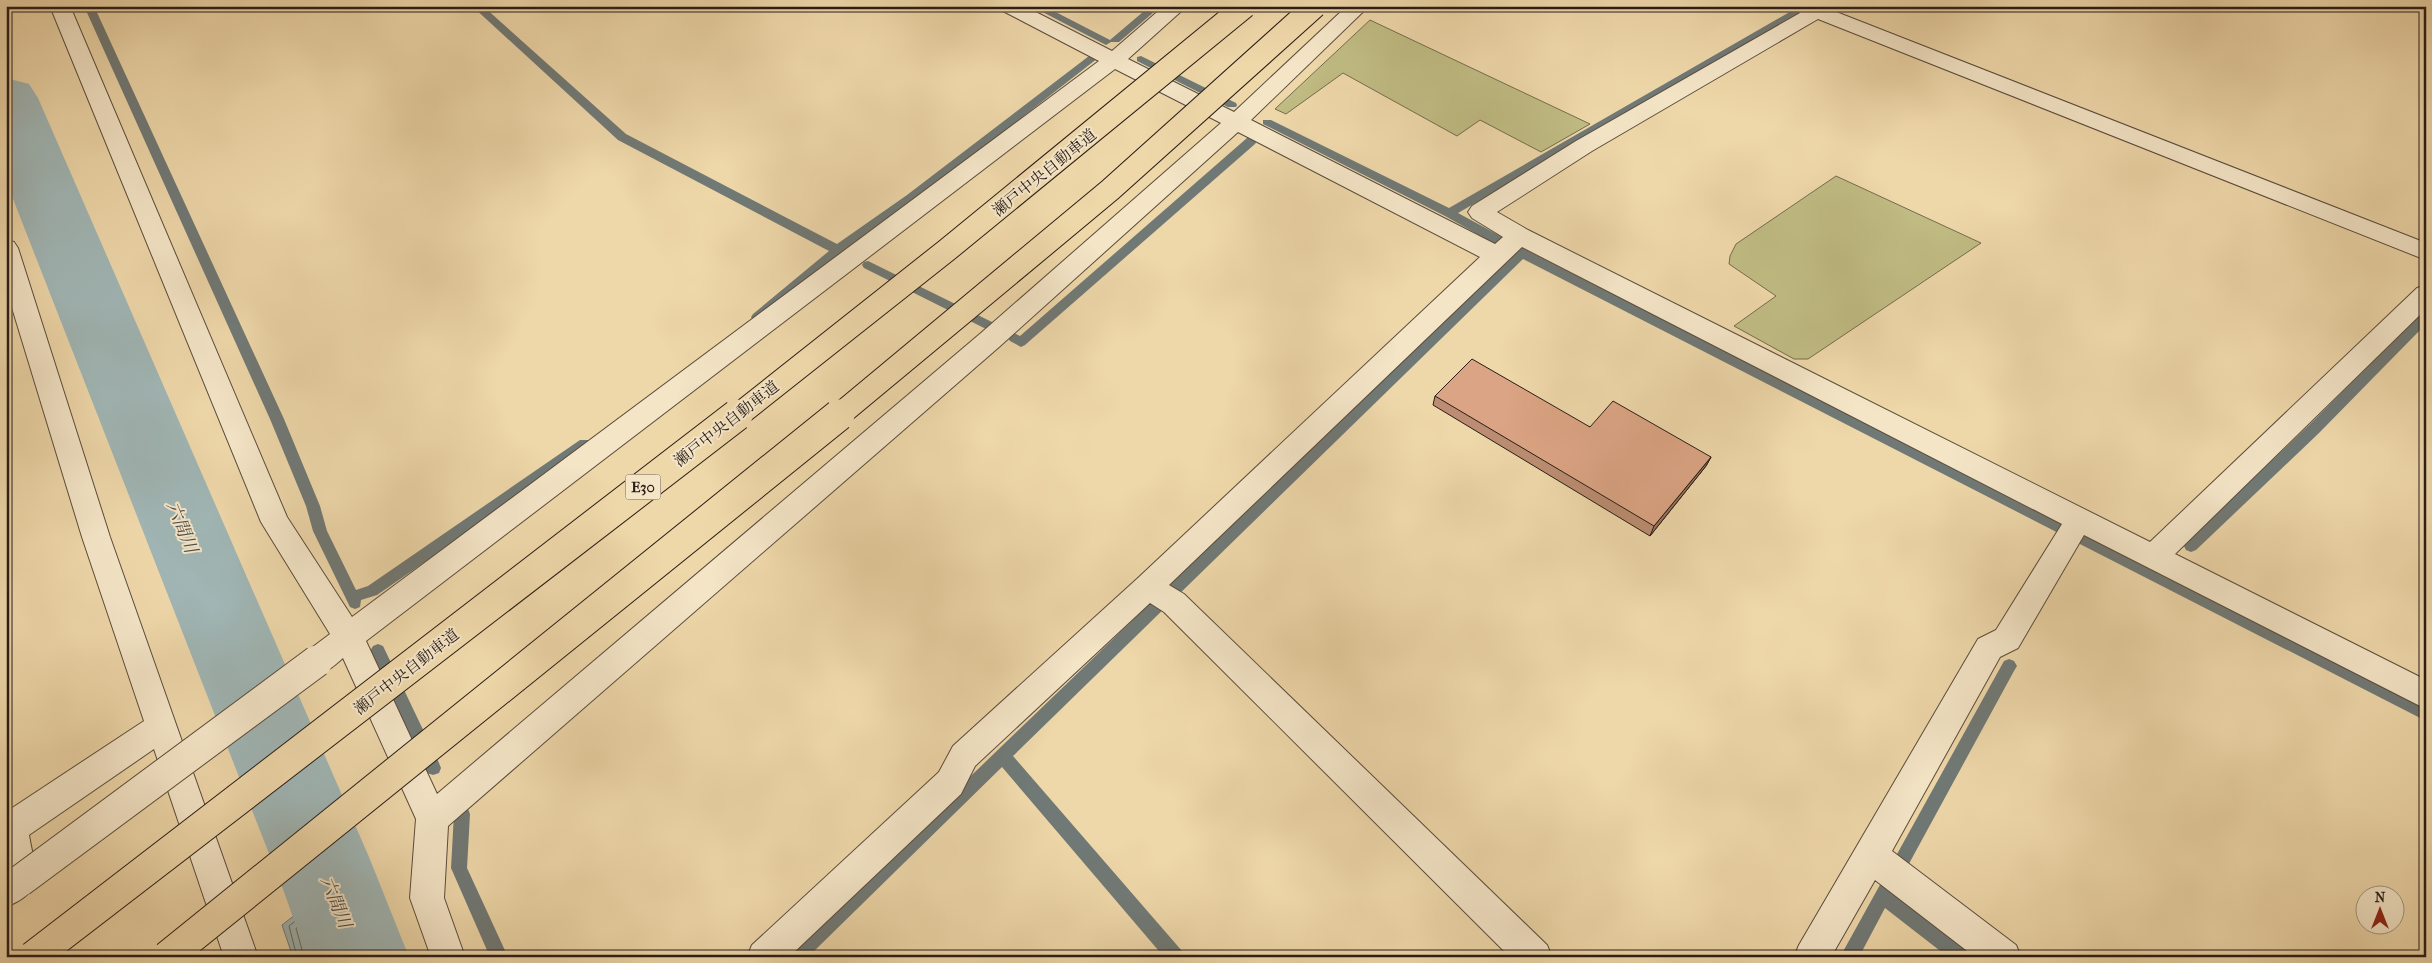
<svg xmlns="http://www.w3.org/2000/svg" width="2432" height="963" viewBox="0 0 2432 963" font-family="'IM FELL French Canon','Noto Serif JP',serif">
<rect width="100%" height="100%" fill="#eed7a9"/>
<filter id="stains"><feTurbulence type="fractalNoise" baseFrequency=".004" numOctaves="4"/><feColorMatrix values="0 0 0 0 .2 0 0 0 0 .09 0 0 0 0 .02 0 0 0 .5 -.17"/></filter>
<radialGradient id="worn" r=".72"><stop offset=".6" stop-color="#630" stop-opacity="0"/><stop offset="1" stop-color="#630" stop-opacity=".3"/></radialGradient>
<!-- green -->
<g fill="#c0bc83" stroke="#746c4e">
<path d="M1370 20 1590 124 1541 152 1480 120 1457 136 1343 73 1286 114 1275 109Z"/>
<path d="M1836 176 1981 243 1808 359H1794L1734 326 1776 296 1729 264 1730 256 1736 244Z"/>
</g>
<!-- water -->
<path fill="#a0b6b5" stroke="#707976" d="M363 862 397 957H293L282 925Z"/>
<g fill="none" stroke-linecap="round" stroke-linejoin="round">
<!-- shore -->
<g stroke="#646a66" stroke-width="1">
<path d="M297 957 289 926 360 871 391 957"/>
<path d="M304 957 296 928 357 882 385 957"/>
<path d="M311 957 305 931 353 894 377 957"/>
</g>
<!-- stream -->
<g fill="#707976" fill-rule="evenodd">
<path d="M84 6H94L284 419 320 506 327 531 356 590 368 586 580 440H590L592 444 590 448 377 595 361 600 360 607 355 609 350 607 313 531 306 506 270 419Z"/>
<path d="M472 6H483L626 134 837 244 907 195 1089 56H1097L1098 58 915 201 847 249 850 253 848 256H839L761 320H753L751 317 753 314 829 251 618 140Z"/>
<path d="M1031 6H1044L1110 40 1150 6H1161L1119 42H1111L1106 45Z"/>
<path d="M1800 6H1814L1458 213 1526 250 2426 706V721L1523 259 1013 756 1182 951 1185 957H1164L1002 767 808 957H786L789 951 1513 254 1445 216 1263 124V120H1271L1449 208Z"/>
<path d="M1141 56 1236 103 1237 105 1236 107H1228L1137 61V57Z"/>
<path d="M1251 137 1257 141 1255 144 1025 345 1021 347 1010 341 1008 338 1010 335 1014 333 1020 336 1247 138Z"/>
<path d="M868 261 994 323 996 326 994 329H986L864 268 862 265 864 262Z"/>
<path d="M2426 312V324L2319 433 2196 550 2191 552 2186 550 2184 546 2186 542 2309 425 2422 313Z"/>
<path d="M378 644 383 646 439 763 441 768 439 773 433 775 427 773 370 651 373 646Z"/>
<path d="M2009 659 2014 661 2017 666 2014 671 1893 893 1968 951 1971 957H1948L1885 908 1859 957H1840L2004 661Z"/>
<path d="M462 806 468 809 470 814 467 868 508 957H490L451 868 454 814 456 809Z"/>
</g>
<!-- river -->
<path fill="#a0b6b5" fill-rule="evenodd" d="M6 78 29 84 38 98 369 857 409 957H307L284 892 6 181Z"/>
<defs>
<g id="street">
<path d="M50 6H70L287 517 352 617 1099 61 1001 10 998 6H1024L1112 51 1164 6H1187L1128 59 1234 112 1347 6H1369L1251 120 1495 244 1503 237 1472 218 1468 212 1472 206 1576 141 1800 13 1792 6H1821L2426 243V260L1818 19 1592 151 1497 212 1528 230 2150 542 2417 288 2426 285V309L2175 554 2426 680V709L2084 535 2018 648 2000 657 1892 851 2016 945 2021 957H1975L1875 880 1831 957H1794L1799 945 1978 639 1996 630 2062 524 1522 247 1169 585 1184 594 1547 945 1552 957H1510L1164 612 1150 603 975 766 961 794 789 957H747L752 945 939 772 953 746 1138 578 1480 257 1238 132 999 347 448 826 444 898 465 957H431L410 898 416 819 343 658C330 669 324 677 306 670L302 661 306 652 330 634 261 522ZM1115 69 1221 123 981 333 437 794 366 641Z"/>
<path d="M6 240 14 242 18 248 110 537 258 957H224L154 749 29 835C35 872 48 890 6 907V812L144 721 82 537 6 288Z"/>
</g>
</defs>
<!-- street casing -->
<use href="#street" stroke="#5a4c3c" stroke-width="2"/>
<!-- street -->
<use href="#street" fill="#f4e5c7" fill-rule="evenodd"/>
<defs>
<path id="street-bridge" d="M20 881 317 661"/>
<g id="highway-bridge-far1">
<path d="M736 417 947 250 1245 6"/>
<path d="M837 417 1110 190 1315 6"/>
</g>
<g id="highway-bridge">
<path d="M33 957 737 415"/>
<path d="M167 957 839 415"/>
</g>
</defs>
<!-- street-bridge casing -->
<use href="#street-bridge" stroke="#5a4c3c" stroke-width="33" stroke-linecap="butt"/>
<!-- highway-bridge-far1 casing -->
<use href="#highway-bridge-far1" stroke="#291d18" stroke-width="25" stroke-linecap="butt"/>
<!-- highway-bridge casing -->
<use href="#highway-bridge" stroke="#291d18" stroke-width="33" stroke-linecap="butt"/>
<!-- street-bridge -->
<use href="#street-bridge" stroke="#f4e5c7" stroke-width="31"/>
<!-- highway-bridge-far1 -->
<use href="#highway-bridge-far1" stroke="#eed7a9" stroke-width="23"/>
<!-- highway-bridge -->
<use href="#highway-bridge" stroke="#eed7a9" stroke-width="31"/>
</g>
<!-- wall -->
<path fill="#bc8d72" stroke="#291d18" d="M1435 396 1590 427 1711 457 1706 466 1650 536 1433 405Z"/>
<!-- shaded-wall -->
<path fill="#99735c" stroke="#291d18" d="M1711 457 1706 466 1650 536 1654 526Z"/>
<!-- building -->
<path fill="#dba484" stroke="#291d18" d="M1472 359 1590 427 1613 401 1711 457 1654 526 1435 396Z"/>
<g text-anchor="middle" stroke-width="4" stroke-linejoin="round" paint-order="stroke">
<!-- shield labels -->
<rect fill="#f4e5c7" stroke="#66594c" stroke-width="1" x="625.5" y="474.5" width="35" height="25" rx="4"/>
<g font-size="15" font-weight="bold" fill="#291d18">
<text x="643" y="492">E30</text>
</g>
<!-- street labels -->
<g font-size="16" fill="#291d18" stroke="#f4e5c7">
<text transform="translate(1044 172) rotate(-39)" y="6">瀬戸中央自動車道</text>
<text transform="translate(726 423) rotate(-38)" y="6">瀬戸中央自動車道</text>
<text transform="translate(406 671) rotate(-38)" y="6">瀬戸中央自動車道</text>
</g>
<!-- water labels -->
<g font-size="18" font-style="italic" fill="#4d4b47" stroke="#f4e5c7">
<text transform="translate(182 527) rotate(68)" y="6">六間川</text>
<text transform="translate(336 902) rotate(68)" y="6">六間川</text>
</g>
</g>
<!-- margin -->
<rect width="2432" height="963" fill="none" stroke="#eed7a9" stroke-width="25"/>
<rect x="8" y="8" width="2417" height="948" fill="none" stroke="#291d18" stroke-width="2.5"/>
<rect x="12" y="12" width="2407" height="938" fill="none" stroke="#291d18"/>
<!-- north arrow -->
<g transform="translate(2380 910)"><circle r="24" fill="#f4e5c7" stroke="#a39581"/>
<path d="M0-4L9 19L0 12L-9 19Z" fill="#8f2418"/>
<text y="-8" font-size="14" font-weight="bold" text-anchor="middle" fill="#291d18">N</text>
</g>
<rect width="100%" height="100%" filter="url(#stains)"/>
<rect width="100%" height="100%" fill="url(#worn)"/>
</svg>
